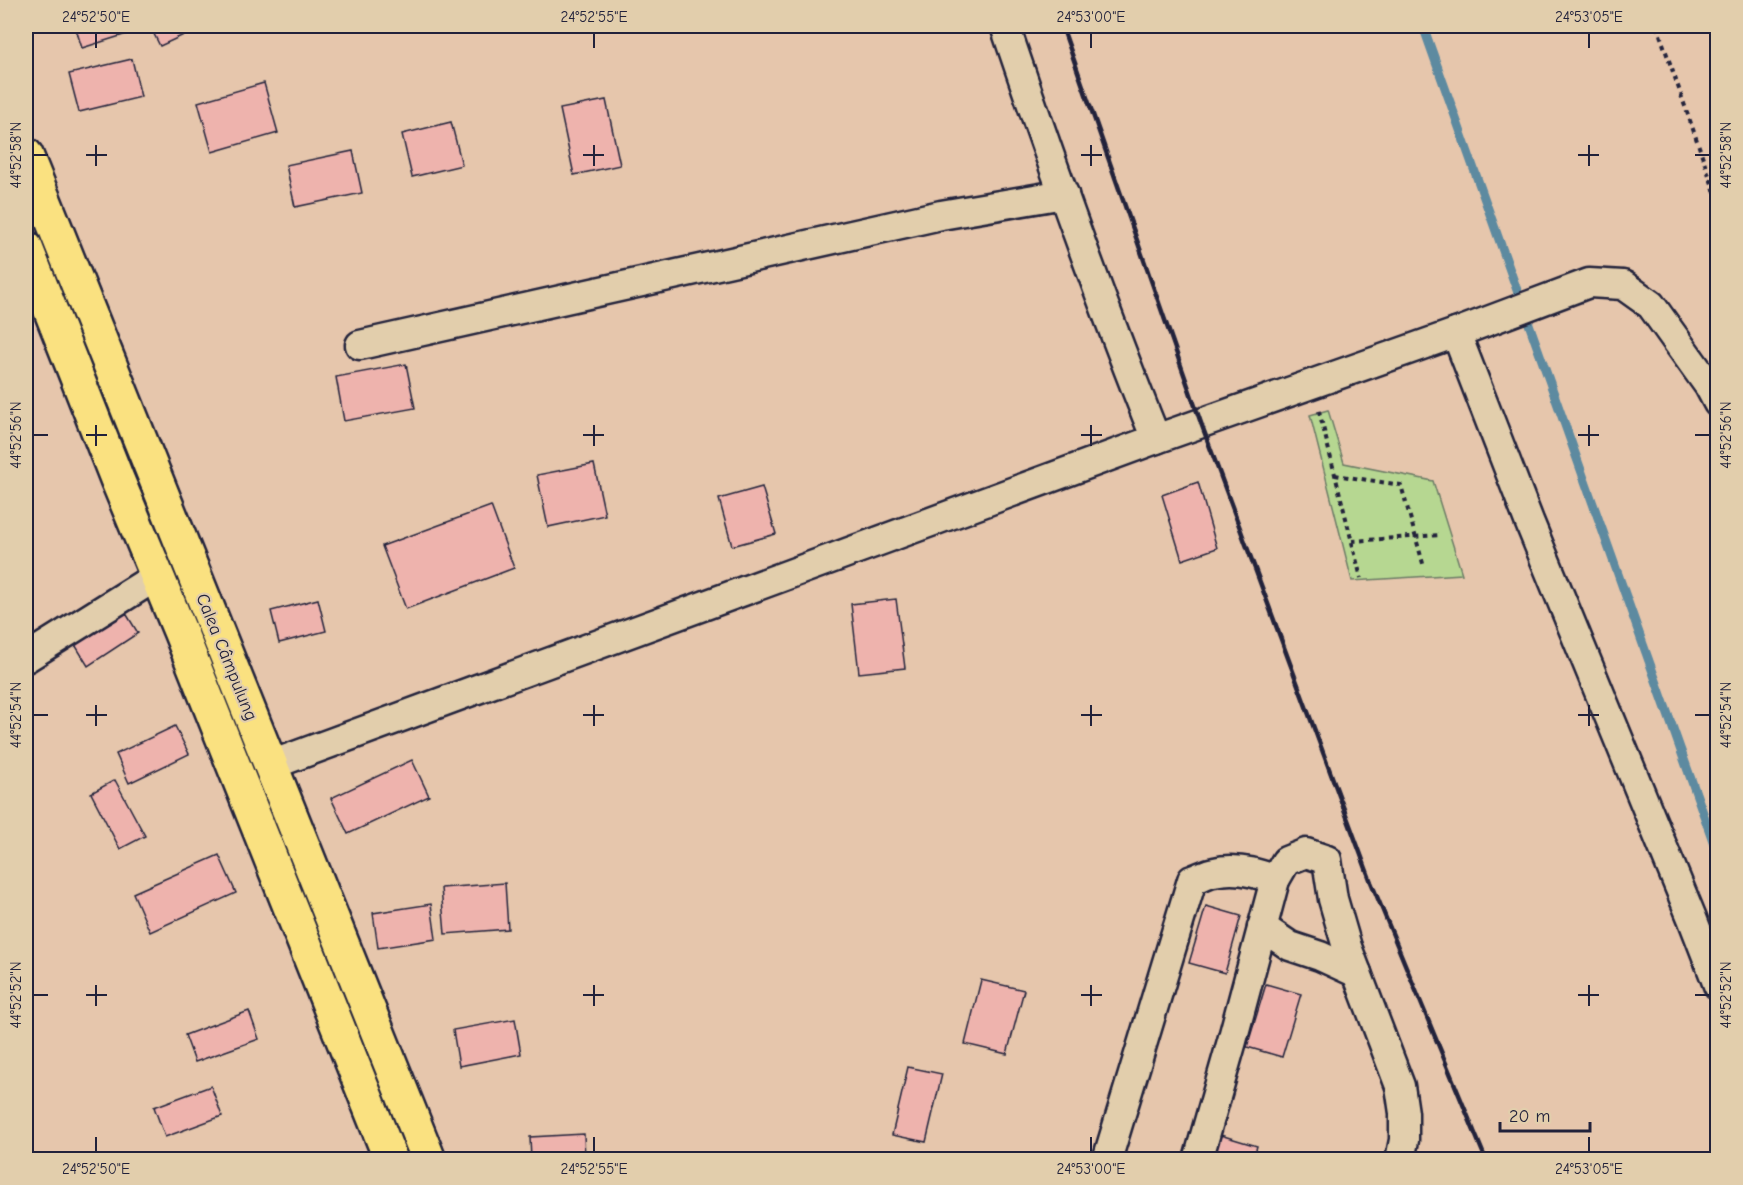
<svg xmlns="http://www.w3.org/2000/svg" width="1743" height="1185" viewBox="0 0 1743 1185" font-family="'Comic Neue',sans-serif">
<rect width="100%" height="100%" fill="#e6c6ac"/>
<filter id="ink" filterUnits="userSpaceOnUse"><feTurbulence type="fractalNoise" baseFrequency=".0167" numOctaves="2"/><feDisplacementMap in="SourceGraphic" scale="12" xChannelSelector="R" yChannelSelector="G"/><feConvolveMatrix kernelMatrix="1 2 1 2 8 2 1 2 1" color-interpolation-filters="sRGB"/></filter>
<g filter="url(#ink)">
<!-- green -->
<path fill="#b6d791" stroke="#6c7c66" stroke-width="1.5" d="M1328 410 1344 463 1433 481 1462 574 1352 581 1310 415Z"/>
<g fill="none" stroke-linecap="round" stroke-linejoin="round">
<!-- stream -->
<path stroke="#5d8aa0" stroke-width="9" d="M1423 26 1718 855"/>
</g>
<!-- building -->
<g fill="#eeb3ad" stroke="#22223b" stroke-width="1.5">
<path d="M75 26H128L130 33 82 48Z"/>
<path d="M150 26H203L160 46Z"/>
<path d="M132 59 141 97 79 112 69 74Z"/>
<path d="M264 83 278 133 212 152 198 102Z"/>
<path d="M606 100 620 165 574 175 560 109Z"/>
<path d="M451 122 462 165 412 177 402 134Z"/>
<path d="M353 151 362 193 295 207 286 165Z"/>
<path d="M406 364 415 408 344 421 336 377Z"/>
<path d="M594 464 605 515 548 527 537 475Z"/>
<path d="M1198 482 1217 548 1182 560 1162 495Z"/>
<path d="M762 487 776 534 732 546 719 499Z"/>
<path d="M491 506 514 568 406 609 382 546Z"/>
<path d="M318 599 326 631 279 643 271 611Z"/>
<path d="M896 599 905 668 859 673 851 604Z"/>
<path d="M124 610 138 633 88 666 74 643Z"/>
<path d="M175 726 189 754 129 783 116 754Z"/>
<path d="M412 760 429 796 348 834 331 798Z"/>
<path d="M115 780 145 836 120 849 91 793Z"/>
<path d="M219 855 236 893 150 932 133 893Z"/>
<path d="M505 883 508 929 445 934 441 888Z"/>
<path d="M431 904 436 939 378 948 373 913Z"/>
<path d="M1206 906 1241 916 1225 973 1189 963Z"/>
<path d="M981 980 1024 990 1007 1054 965 1044Z"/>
<path d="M1266 984 1301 994 1282 1057 1247 1047Z"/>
<path d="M249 1011 259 1039 195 1062 185 1035Z"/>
<path d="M515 1019 521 1054 459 1066 453 1030Z"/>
<path d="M908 1067 942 1074 926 1142 892 1135Z"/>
<path d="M211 1086 222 1116 165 1137 154 1107Z"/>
<path d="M584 1134 585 1160H531L530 1137Z"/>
<path d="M1217 1134 1257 1146 1253 1160H1210Z"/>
</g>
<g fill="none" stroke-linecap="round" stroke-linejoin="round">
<defs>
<g id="minor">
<path d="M1005 26C1052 165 1101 303 1156 439"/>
<path d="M1456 333 1529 521 1692 918 1718 985"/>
<path d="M360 345 941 215 1064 194"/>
<path d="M26 658 157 576"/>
<path d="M271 765 1156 439 1456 333 1589 283 1623 285 1651 305 1709 386 1718 403"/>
<path d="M1262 927 1290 946 1320 956 1357 973"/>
<path d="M1107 1160 1192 880C1199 878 1207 873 1214 872 1235 867 1256 872 1275 880"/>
<path d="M1198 1160 1232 1041 1275 880 1286 861 1306 853 1327 860 1333 899 1347 947 1400 1086 1404 1113V1140L1400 1160"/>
</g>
<g id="highway">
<path d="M26 155 429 1160"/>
<path d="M26 248 117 479 180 631 391 1160"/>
</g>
</defs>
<!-- minor casing -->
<use href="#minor" stroke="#22223b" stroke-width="33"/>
<!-- highway casing -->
<use href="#highway" stroke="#22223b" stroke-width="38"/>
<!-- path -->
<g stroke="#22223b" stroke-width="4" stroke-dasharray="4.5 4.5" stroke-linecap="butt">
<path d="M1657 26 1718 201"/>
<path d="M1319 411 1361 578"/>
<path d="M1335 475 1401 485 1424 567"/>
<path d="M1352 541 1440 535"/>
</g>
<!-- minor -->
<use href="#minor" stroke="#e2ceac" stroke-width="28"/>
<!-- highway -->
<use href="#highway" stroke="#fae180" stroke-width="33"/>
<!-- rail -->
<path stroke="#22223b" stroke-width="4.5" d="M1062 26 1201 423 1371 882 1486 1160"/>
</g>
</g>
<!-- ticks -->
<path fill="none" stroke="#22223b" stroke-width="2" d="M96 33V48M594 33V48M1091 33V48M1589 33V48M96 145V166M594 145V166M1091 145V166M1589 145V166M33 155H48M86 155H107M583 155H604M1081 155H1102M1578 155H1599M1695 155H1710M96 425V446M594 425V446M1091 425V446M1589 425V446M33 435H48M86 435H107M583 435H604M1081 435H1102M1578 435H1599M1695 435H1710M96 705V726M594 705V726M1091 705V726M1589 705V726M33 715H48M86 715H107M583 715H604M1081 715H1102M1578 715H1599M1695 715H1710M96 985V1006M594 985V1006M1091 985V1006M1589 985V1006M33 995H48M86 995H107M583 995H604M1081 995H1102M1578 995H1599M1695 995H1710M96 1137V1152M594 1137V1152M1091 1137V1152M1589 1137V1152"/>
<g text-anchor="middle" stroke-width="4.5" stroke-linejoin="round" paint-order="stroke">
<!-- street labels -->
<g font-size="18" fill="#22223b" stroke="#e2ceac">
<text transform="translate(227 657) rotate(68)" y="6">Calea Câmpulung</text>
</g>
</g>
<!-- margin -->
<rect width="1743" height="1185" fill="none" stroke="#e2ceac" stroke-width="66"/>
<!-- scale -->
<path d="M1500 1122v9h90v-9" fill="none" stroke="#22223b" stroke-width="3"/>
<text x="1509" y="1122" font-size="18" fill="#22223b" stroke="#e2ceac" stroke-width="4.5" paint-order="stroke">20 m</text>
<rect x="33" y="33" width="1677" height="1119" fill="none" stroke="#22223b" stroke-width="2"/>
<g font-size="15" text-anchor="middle" fill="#22223b">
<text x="96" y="22">24°52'50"E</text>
<text x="594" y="22">24°52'55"E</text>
<text x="1091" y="22">24°53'00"E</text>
<text x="1589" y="22">24°53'05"E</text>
<text transform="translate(16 155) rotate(-90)" y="5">44°52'58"N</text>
<text transform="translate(1726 155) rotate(-90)" y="5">44°52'58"N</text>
<text transform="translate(16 435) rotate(-90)" y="5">44°52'56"N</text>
<text transform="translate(1726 435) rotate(-90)" y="5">44°52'56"N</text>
<text transform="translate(16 715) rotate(-90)" y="5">44°52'54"N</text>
<text transform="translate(1726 715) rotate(-90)" y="5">44°52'54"N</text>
<text transform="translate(16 995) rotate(-90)" y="5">44°52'52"N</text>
<text transform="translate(1726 995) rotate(-90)" y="5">44°52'52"N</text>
<text x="96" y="1174">24°52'50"E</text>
<text x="594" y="1174">24°52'55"E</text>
<text x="1091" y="1174">24°53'00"E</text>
<text x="1589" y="1174">24°53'05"E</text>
</g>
</svg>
